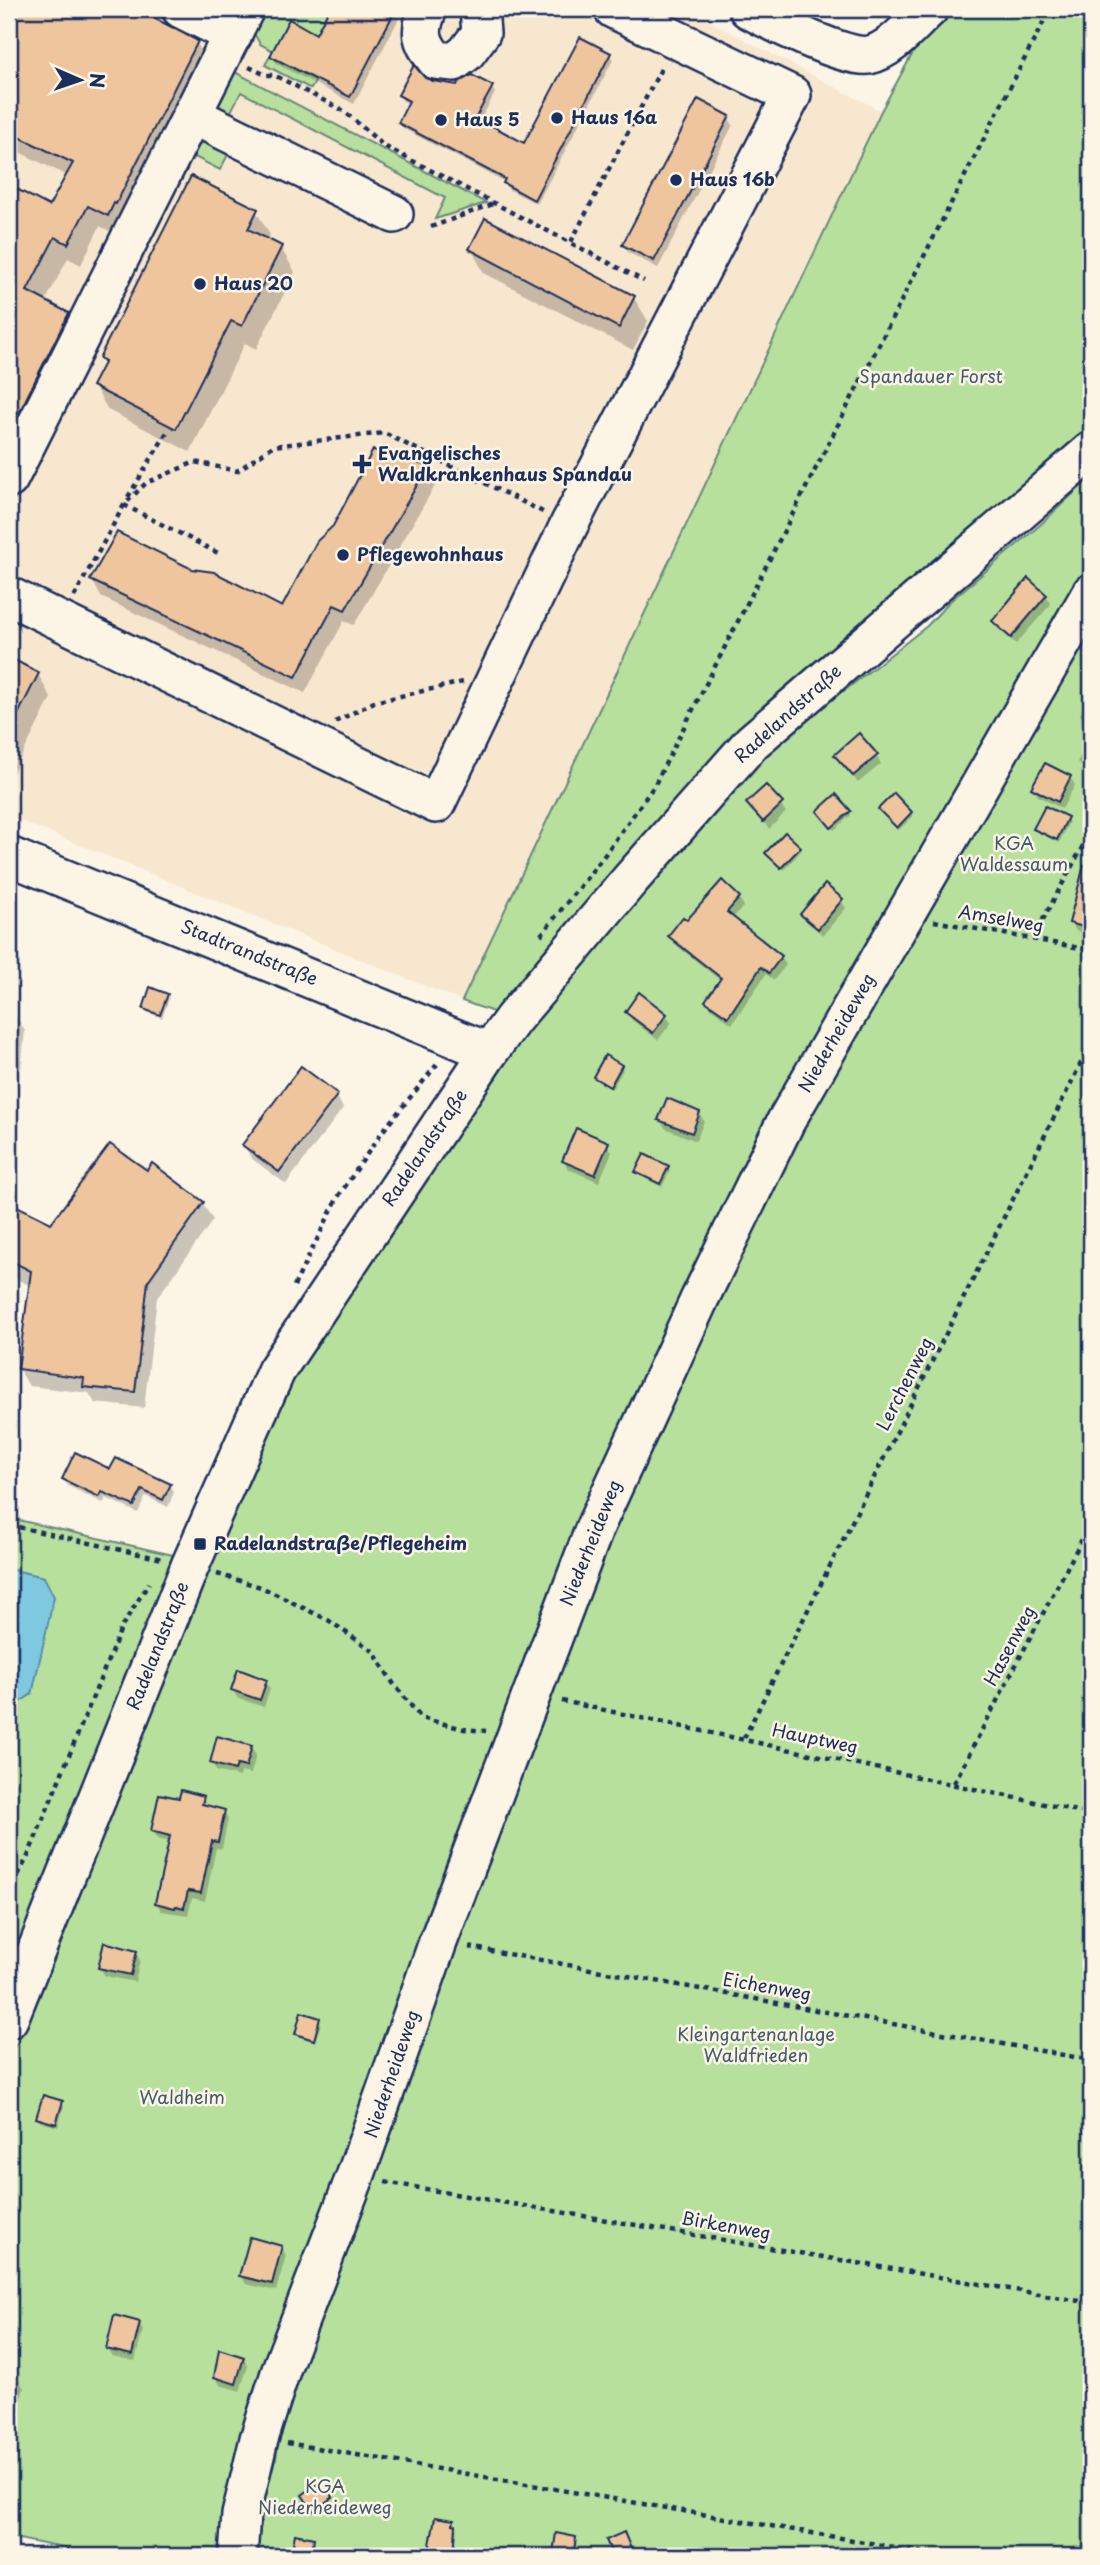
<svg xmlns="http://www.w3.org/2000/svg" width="1100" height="2565" viewBox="0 0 1100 2565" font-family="'Playpen Sans',sans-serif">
<rect width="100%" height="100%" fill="#fcf5e5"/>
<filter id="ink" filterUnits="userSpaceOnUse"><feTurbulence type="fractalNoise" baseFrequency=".0143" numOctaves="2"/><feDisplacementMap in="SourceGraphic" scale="14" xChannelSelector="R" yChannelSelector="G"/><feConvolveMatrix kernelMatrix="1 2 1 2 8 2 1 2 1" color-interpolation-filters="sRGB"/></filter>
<g filter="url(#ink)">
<!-- built -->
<path fill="#f8e7cf" d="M9 9H686L881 111 462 1001 9 816Z"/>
<!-- green -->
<g fill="#b7e09d" stroke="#69887e" stroke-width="2">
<path d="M261 9H329L316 34 289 20 273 51 260 44 253 32Z"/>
<path d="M937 9H1091V451L752 742 513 1019 462 1001 881 111Z"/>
<path d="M270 56 316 80 311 89 265 65Z"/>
<path d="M231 70 486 203 435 219 445 198 241 92 227 119 210 110Z"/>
<path d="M198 132 231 149 220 170 187 153Z"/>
<path d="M1091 477V2556H256L270 2465 276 2459 279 2430 222 2556H102L9 2537V2056L27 2026 188 1615 282 1394 541 1010 760 755 836 693 844 691 927 626 949 602 1040 525Z"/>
<path d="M9 1518 182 1557 9 1997V1709L32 1694 44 1577 9 1569Z"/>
</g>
<!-- water -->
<path fill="#7fc9e0" stroke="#578bac" stroke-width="2" d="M9 1569 44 1577 54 1597 32 1694 9 1709Z"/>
<!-- shadow -->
<g fill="#0003">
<path d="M9 9H132L196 42 209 64 120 237 100 226 81 265 68 258 45 302 68 314 80 336 9 479V187L50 208 68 176 9 147Z"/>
<path d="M331 9H404L354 104 277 64 272 56 317 36Z"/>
<path d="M610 55 613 60 537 204 508 189 505 182 404 129 400 123 410 104 403 101 400 95 424 80 458 86 492 87 495 93 480 121 525 145Z"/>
<path d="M728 117 733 125 658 268 629 253 624 245Z"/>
<path d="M256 211 270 235 267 241 281 248 295 272 256 349 245 343 190 452 108 410 94 386 105 365 101 358Z"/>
<path d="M471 249 634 298 648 321 633 350 484 273Z"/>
<path d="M426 468 436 484 354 625 344 621 305 693 101 597 92 580 191 571 283 609Z"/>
<path d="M1046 596 1051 604 1016 644 998 629 994 621Z"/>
<path d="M9 659 38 674 51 698 9 781Z"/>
<path d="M1091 695V724L1083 720 1080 714Z"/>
<path d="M1087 745 1091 747V773L1077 762Z"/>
<path d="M837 755 876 756 881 764 858 783Z"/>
<path d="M1070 777 1075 785 1062 809 1038 796 1033 788Z"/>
<path d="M766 787 786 812 769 829 748 803Z"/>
<path d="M850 812 851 815 834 830 821 814Z"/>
<path d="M882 812 911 813 913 816 899 830Z"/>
<path d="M1067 819 1069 822 1059 843 1037 832 1035 828Z"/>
<path d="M799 848 801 851 784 870 770 856Z"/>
<path d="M739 898 744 906 732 919 781 957 786 965 774 980 766 974 732 1024 712 1009 707 1001 721 981 675 944 671 936 687 922Z"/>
<path d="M841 900 846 908 823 935 807 922 802 914Z"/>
<path d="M1077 900 1091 904V935L1076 931 1071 923Z"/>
<path d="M167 995 169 999 162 1018 147 1012 145 1009Z"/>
<path d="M627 1012 666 1015 671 1023 658 1040 632 1020Z"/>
<path d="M9 1013 15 1014 25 1031 21 1069H16L9 1125Z"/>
<path d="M621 1066 623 1070 612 1089 595 1077Z"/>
<path d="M336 1095 343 1108 286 1184 251 1158 244 1145Z"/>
<path d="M699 1113 704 1121 696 1141 665 1128 660 1120Z"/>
<path d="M607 1144 612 1152 599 1182 568 1169 564 1161Z"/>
<path d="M152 1165 203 1204 213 1220 157 1298 144 1408 95 1403 89 1393 29 1386 19 1369 31 1286 9 1275V1204L52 1225 147 1173Z"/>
<path d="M668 1167 670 1171 662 1187 639 1175 637 1172Z"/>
<path d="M111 1471 170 1485 174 1492 168 1507 146 1496 138 1513 106 1498 103 1503 68 1486 64 1479Z"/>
<path d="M266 1681 270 1689 264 1707 237 1698 233 1690Z"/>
<path d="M251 1747 256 1755 251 1774 241 1772 239 1777 216 1771 211 1762Z"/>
<path d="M203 1797 207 1807 224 1811 228 1819 222 1849 216 1848 205 1901 192 1898 188 1915 161 1911 157 1903 170 1842 158 1839 153 1831 180 1800Z"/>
<path d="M135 1952 140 1960 135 1982 105 1976 100 1968Z"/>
<path d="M319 2019 321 2023 315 2042 299 2037 297 2034Z"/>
<path d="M62 2102 64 2106 58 2127 40 2122 38 2118Z"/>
<path d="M281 2247 286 2255 276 2291 246 2284 241 2276Z"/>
<path d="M139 2323 143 2330 135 2361 112 2356 108 2349Z"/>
<path d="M243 2358 248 2366 240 2391 220 2385 216 2377Z"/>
<path d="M9 2377 19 2380 24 2388 17 2411 9 2408Z"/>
<path d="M321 2483 333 2501 316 2513 304 2496Z"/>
<path d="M453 2521 458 2530 453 2556H433L436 2539Z"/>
<path d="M297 2536 313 2539 315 2543 313 2556H293Z"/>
<path d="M575 2538 577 2542 575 2556H557L555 2553Z"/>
</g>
<!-- building -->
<g fill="#eec59d" stroke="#1b2f5e" stroke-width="2">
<path d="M9 9H137L198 41 116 204 114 203 108 216 88 206 68 244 55 237 27 291 69 313 9 433V185L49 206 73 163 9 132Z"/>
<path d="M329 9H396L350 97 270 56 289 19 316 34Z"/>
<path d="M580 37 611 53 534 200 503 183 505 179 398 123 409 101 398 95 414 65 425 78 433 81 457 85 459 81 472 75 493 86 476 117 524 143Z"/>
<path d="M698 99 730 116 654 261 622 245Z"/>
<path d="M191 176 258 209 248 229 282 246 242 326 231 321 176 429 92 386 105 361 99 358Z"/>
<path d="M485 218 635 296 619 328 469 249Z"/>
<path d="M373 450 428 466 345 610 334 605 296 677 90 580 117 532 192 569 214 572 282 607 317 541 333 526Z"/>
<path d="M1028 578 1047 595 1011 638 992 621Z"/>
<path d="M9 657 39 673 9 732Z"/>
<path d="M859 733 878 755 853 776 834 755Z"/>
<path d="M1045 763 1071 776 1058 802 1031 788Z"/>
<path d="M766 785 783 803 763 822 746 803Z"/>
<path d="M894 793 912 812 897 828 878 809Z"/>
<path d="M836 794 851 811 831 828 817 811Z"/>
<path d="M1045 806 1068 817 1057 840 1033 829Z"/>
<path d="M785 832 801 847 781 868 765 853Z"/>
<path d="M1084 865 1091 866V929L1069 923Z"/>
<path d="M722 880 740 897 727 912 782 956 769 973 761 967 728 1017 705 1001 721 978 668 936 683 917 687 920Z"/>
<path d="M825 884 843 899 818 929 800 914Z"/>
<path d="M150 987 168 994 160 1015 143 1009Z"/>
<path d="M639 992 667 1014 653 1033 625 1012Z"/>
<path d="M605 1055 622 1065 610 1087 593 1077Z"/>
<path d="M301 1066 338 1094 279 1172 242 1145Z"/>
<path d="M667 1098 700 1112 692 1133 658 1120Z"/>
<path d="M576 1128 609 1142 595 1175 562 1161Z"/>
<path d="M110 1144 147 1170 152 1163 204 1202 148 1281 135 1392 83 1387 84 1378 18 1369 31 1271 9 1260V1202L51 1223Z"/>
<path d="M644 1154 669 1166 660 1184 635 1172Z"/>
<path d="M75 1452 110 1469 116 1458 171 1484 163 1500 142 1490 134 1506 102 1492 99 1497 62 1479Z"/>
<path d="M238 1669 267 1680 260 1700 231 1690Z"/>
<path d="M217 1736 252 1746 246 1767 237 1765 235 1770 210 1763Z"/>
<path d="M181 1790 204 1796 202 1804 225 1810 218 1842 212 1841 201 1893 188 1891 184 1908 176 1906 175 1908 155 1903 170 1836 151 1831 159 1794 179 1798Z"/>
<path d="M104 1942 137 1951 131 1975 98 1968Z"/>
<path d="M301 2012 320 2018 314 2040 295 2034Z"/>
<path d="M43 2095 63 2101 56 2124 36 2118Z"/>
<path d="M250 2237 282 2246 272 2284 239 2276Z"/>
<path d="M114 2315 140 2322 132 2355 106 2349Z"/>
<path d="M219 2349 244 2357 236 2384 214 2377Z"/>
<path d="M322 2481 333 2497 313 2511 302 2495Z"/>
<path d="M435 2517 454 2520 453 2524 456 2525 454 2556H428Z"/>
<path d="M624 2532 634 2556H613L606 2540Z"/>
<path d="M556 2533 576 2537 573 2556 553 2553Z"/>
<path d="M295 2534 314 2538 311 2556H291Z"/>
</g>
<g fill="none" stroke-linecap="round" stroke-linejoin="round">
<defs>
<g id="minor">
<path d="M181 9 233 35"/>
<path d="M428 9C419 31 420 41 436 60L454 62 466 53 481 33 479 9"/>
<path d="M748 9C770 21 847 60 869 55 892 50 912 24 929 9"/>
<path d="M192 115 394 214"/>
<path d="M9 479 245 9"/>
<path d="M9 596 436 804 569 525 792 95 613 9"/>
<path d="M9 856 489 1052"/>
<path d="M9 2019 190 1566 276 1371 489 1052 513 1019 630 880 752 742 1091 451"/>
<path d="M238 2556 241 2515 259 2439 282 2367 355 2177 438 1942 595 1527 700 1298 786 1121 1091 593"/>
</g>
</defs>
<!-- minor casing -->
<use href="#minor" stroke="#1b2f5e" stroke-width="42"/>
<!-- path -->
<g stroke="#1b2f5e" stroke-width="4.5" stroke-dasharray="5 5" stroke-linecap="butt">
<path d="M249 67 266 75H274L344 111 384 146 644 281"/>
<path d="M431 227 496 203"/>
<path d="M571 242 663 65"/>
<path d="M128 497 169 429"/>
<path d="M124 505 218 553"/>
<path d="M74 597 124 505 146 483 195 462 237 471 273 446 384 433 543 512"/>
<path d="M335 722 374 702 463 682"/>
<path d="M934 921 1091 950"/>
<path d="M541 935 601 860 654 786 1050 9"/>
<path d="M1033 938 1091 831"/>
<path d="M294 1286 338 1197 382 1132 439 1062"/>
<path d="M9 1525 162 1559"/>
<path d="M217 1574 261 1587 328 1620 373 1651 393 1683 421 1718 464 1729 486 1731"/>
<path d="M562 1701 1091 1814"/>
<path d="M744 1738 1091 1043"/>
<path d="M954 1783 1091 1522"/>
<path d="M9 1893 28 1856 122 1626 149 1583"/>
<path d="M469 1947 1091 2060"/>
<path d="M385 2182 1091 2303"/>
<path d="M287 2443 946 2556"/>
</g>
<!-- minor -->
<use href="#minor" stroke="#fcf5e5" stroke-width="37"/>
</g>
</g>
<!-- markers -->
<g fill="#1b2f5e" stroke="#fcf5e5" stroke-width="2.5">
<circle cx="557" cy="118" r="7"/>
<circle cx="441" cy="120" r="7"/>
<circle cx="676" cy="180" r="7"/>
<circle cx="200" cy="284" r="7"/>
<path d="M358.5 453.5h7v7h7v7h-7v7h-7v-7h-7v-7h7z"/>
<circle cx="343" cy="555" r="7"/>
<rect x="193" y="1537" width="14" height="14" rx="3.5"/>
</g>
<g text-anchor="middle" stroke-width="5" stroke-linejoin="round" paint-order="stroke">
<!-- poi labels -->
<g font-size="18" font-weight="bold" fill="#1b2f5e" stroke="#fcf5e5" text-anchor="start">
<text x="571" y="124">Haus 16a</text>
<text x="455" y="126">Haus 5</text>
<text x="690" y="186">Haus 16b</text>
<text x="214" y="290">Haus 20</text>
<text x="378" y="460">Evangelisches<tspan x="378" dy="21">Waldkrankenhaus Spandau</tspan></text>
<text x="357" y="561">Pflegewohnhaus</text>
<text x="214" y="1550">Radelandstraße/Pflegeheim</text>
</g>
<!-- park labels -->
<g font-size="18" fill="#425b6e" stroke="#fcf5e5">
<text x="931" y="383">Spandauer Forst</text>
<text x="1014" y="850">KGA<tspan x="1014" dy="21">Waldessaum</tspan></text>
<text x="756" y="2041">Kleingartenanlage<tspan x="756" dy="21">Waldfrieden</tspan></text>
<text x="182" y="2104">Waldheim</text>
<text x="325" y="2493">KGA<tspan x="325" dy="21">Niederheideweg</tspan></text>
</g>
<!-- street labels -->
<g font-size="18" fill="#1b2f5e" stroke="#fcf5e5">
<text transform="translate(788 714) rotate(-42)" y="6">Radelandstraße</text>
<text transform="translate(1001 919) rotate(10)" y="6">Amselweg</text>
<text transform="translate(249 953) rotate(22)" y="6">Stadtrandstraße</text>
<text transform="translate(837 1033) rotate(-60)" y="6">Niederheideweg</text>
<text transform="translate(425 1148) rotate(-56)" y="6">Radelandstraße</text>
<text transform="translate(905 1384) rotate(-63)" y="6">Lerchenweg</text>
<text transform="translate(591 1543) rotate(-68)" y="6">Niederheideweg</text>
<text transform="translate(158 1646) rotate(-68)" y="6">Radelandstraße</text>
<text transform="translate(1010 1646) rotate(-62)" y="6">Hasenweg</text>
<text transform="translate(815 1739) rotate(12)" y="6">Hauptweg</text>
<text transform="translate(767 1987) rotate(10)" y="6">Eichenweg</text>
<text transform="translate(392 2074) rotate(-71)" y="6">Niederheideweg</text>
<text transform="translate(726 2226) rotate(10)" y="6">Birkenweg</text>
</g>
</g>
<!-- margin -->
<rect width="1100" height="2565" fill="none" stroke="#fcf5e5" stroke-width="35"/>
<rect x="18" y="18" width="1065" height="2530" fill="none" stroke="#1b2f5e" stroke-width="2.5" filter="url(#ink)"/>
<!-- north arrow -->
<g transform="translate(80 80) rotate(92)" stroke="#fcf5e5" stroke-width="5" paint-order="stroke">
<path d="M0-5L12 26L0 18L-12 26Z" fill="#1b2f5e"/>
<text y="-10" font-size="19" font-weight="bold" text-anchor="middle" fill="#1b2f5e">N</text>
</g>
</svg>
